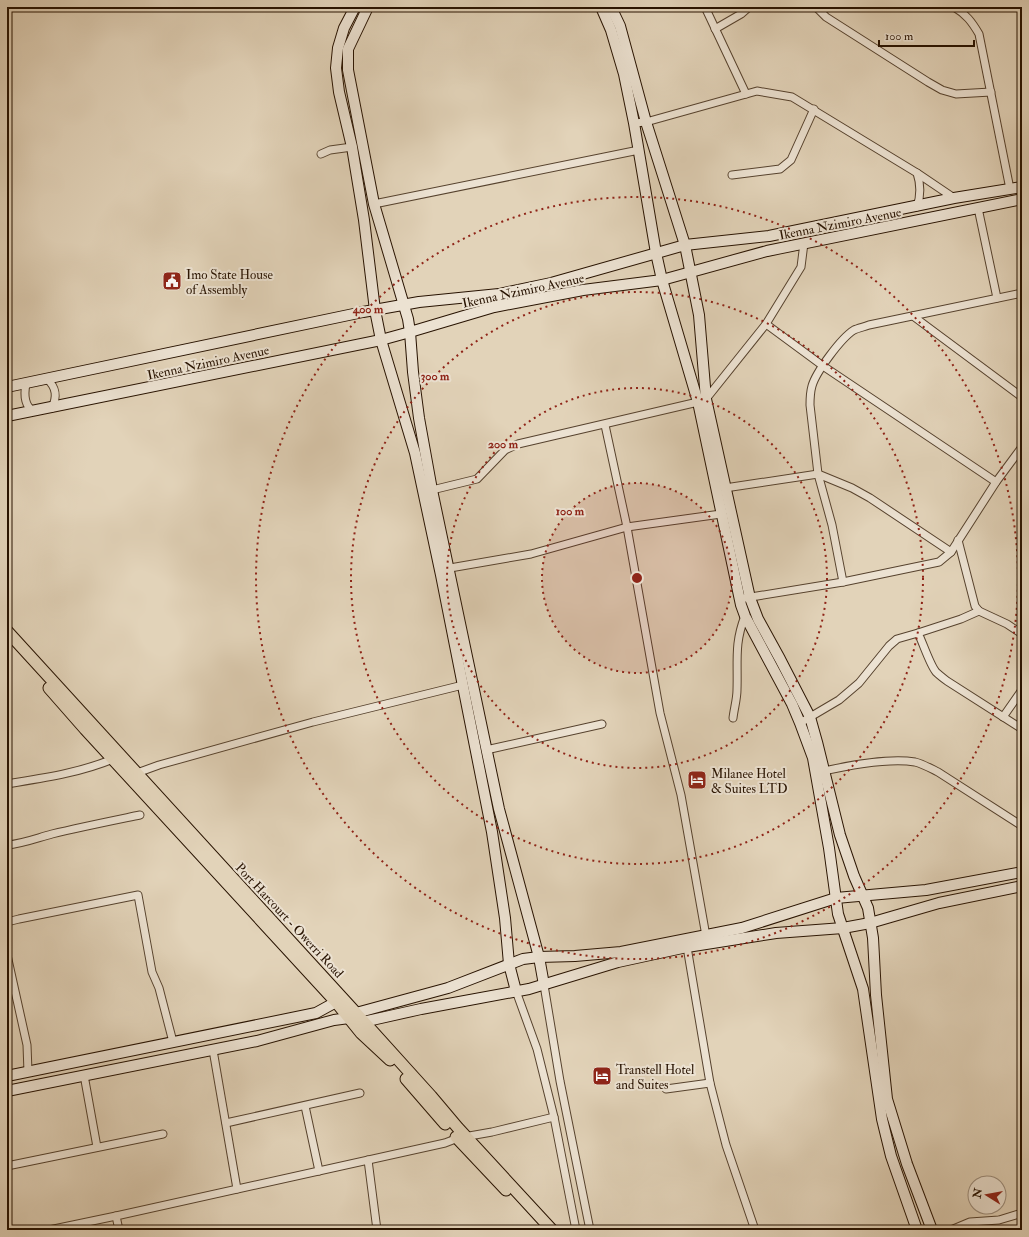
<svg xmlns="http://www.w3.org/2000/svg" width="1029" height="1237" viewBox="0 0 1029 1237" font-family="'IM FELL Double Pica',serif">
<rect width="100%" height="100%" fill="#e2d3b9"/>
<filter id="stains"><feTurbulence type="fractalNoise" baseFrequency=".005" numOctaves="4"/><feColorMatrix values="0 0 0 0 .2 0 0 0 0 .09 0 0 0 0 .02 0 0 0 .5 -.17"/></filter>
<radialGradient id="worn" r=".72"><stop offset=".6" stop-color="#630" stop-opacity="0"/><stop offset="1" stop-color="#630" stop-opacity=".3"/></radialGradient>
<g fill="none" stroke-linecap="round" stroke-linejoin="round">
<defs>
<g id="street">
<path d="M705 7 746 94"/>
<path d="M816 7 826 17 928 82 942 90 956 94 991 92"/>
<path d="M954 7C966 14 972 22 979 34L1010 189"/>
<path d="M715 29 741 14 749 7"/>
<path d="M634 123 646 122 757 91 792 97 917 173 954 198"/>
<path d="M321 154 330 150 352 147"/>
<path d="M917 173C921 185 921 195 917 207"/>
<path d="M732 175 780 169 791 160 814 109"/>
<path d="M374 204 639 150"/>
<path d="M978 208 997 298"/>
<path d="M913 316 1022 397"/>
<path d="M766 324 823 366 996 482"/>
<path d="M47 379C57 388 57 397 52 408"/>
<path d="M26 384C24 394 24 405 33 411"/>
<path d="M706 399 766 324 801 267 804 243"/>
<path d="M605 425 627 527 660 713 681 795 706 936"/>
<path d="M725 488 818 474 852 488 870 498 951 552"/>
<path d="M432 490 477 479 505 450 518 444 698 402"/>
<path d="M958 540 975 606 979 611 1007 624 1022 634"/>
<path d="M450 568 531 554 627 527 721 514"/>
<path d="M843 582 832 525 818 474 810 405C810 398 810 393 812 386 816 372 841 338 854 330 858 328 864 327 869 325L1022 293"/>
<path d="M745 598 843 582 939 562 951 552 996 482 1022 447"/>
<path d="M979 611 961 619 918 633C923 643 930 665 936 672 939 675 943 678 947 681L1022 729"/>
<path d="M1003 717 1022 690"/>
<path d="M733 718C734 709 737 699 737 690 738 661 734 644 745 616"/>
<path d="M800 723 839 700 859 683 889 646 897 639 918 633"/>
<path d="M486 750 602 724"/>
<path d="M820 772C846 766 889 758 915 762 923 764 930 768 938 772L1022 826"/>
<path d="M137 773 159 765 313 722 463 685"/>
<path d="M7 784C43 778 79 773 113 759"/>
<path d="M7 845C22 844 37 838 52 834 81 827 111 821 140 815"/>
<path d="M7 922 19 919 138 895 152 972 159 988 173 1042"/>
<path d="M687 947 710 1083 726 1145 755 1230"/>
<path d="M7 955 27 1045 28 1072"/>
<path d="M544 985 560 1081 590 1230"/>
<path d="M516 991 537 1049 554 1117 576 1230"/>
<path d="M213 1050 237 1189"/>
<path d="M84 1075 97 1147"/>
<path d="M666 1089 710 1083"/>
<path d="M305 1106 319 1171"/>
<path d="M226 1123 360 1093"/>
<path d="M368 1160 377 1230"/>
<path d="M7 1166 163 1134"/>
<path d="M116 1216 119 1230"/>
<path d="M49 1230 116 1216 445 1143 458 1138 492 1132 554 1117"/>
<path d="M951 1230 970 1222 999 1220 1022 1213"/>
</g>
<g id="secondary">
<path d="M355 7 344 28 338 48 336 68 339 92 352 147 364 220 375 310 381 340 415 453 441 575 492 832 505 918 509 964 516 991"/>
<path d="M368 7 348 49V70L374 204 408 319 410 332 413 372 419 418 432 490 499 809 539 957 544 985"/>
<path d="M601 7 611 30 624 74 634 123 656 253 662 280 698 402 741 605 745 616 792 704 800 723 813 758 829 848 838 914 863 989 882 1119 891 1156 917 1230"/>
<path d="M611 7 620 26 646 122 685 245 699 315 706 399 750 598 758 619 780 659 810 717 817 742 840 835 854 876 868 908 873 938 876 995 887 1099 907 1164 932 1230"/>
<path d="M7 387 363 312 419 302 499 294 551 283 685 245 769 236 954 198 1022 187"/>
<path d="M7 416 381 340 410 332 494 307 583 290 662 280 767 251 1022 199"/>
<path d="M356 1013 448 988 523 959 539 957 575 956 621 952 742 928 836 898 926 890 1022 872"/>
<path d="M363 1022 421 1009 529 989 618 962 687 947 776 933 843 928 870 923 939 903 1022 886"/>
<path d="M7 1076 316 1013 336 1002"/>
<path d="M7 1091 257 1041 334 1020 349 1018"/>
</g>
<g id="primary">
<path d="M7 631 356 1013 431 1096 458 1128 552 1230"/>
<path d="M49 688 85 729 336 1002 361 1033 390 1060"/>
<path d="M406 1079 445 1124"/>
<path d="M456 1137 506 1190"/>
</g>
</defs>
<!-- street casing -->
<use href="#street" stroke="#56422e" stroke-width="9"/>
<!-- secondary casing -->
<use href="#secondary" stroke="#271200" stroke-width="12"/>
<!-- primary casing -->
<use href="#primary" stroke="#271200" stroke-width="13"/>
<!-- street -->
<use href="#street" stroke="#ece2d2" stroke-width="7"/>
<!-- secondary -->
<use href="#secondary" stroke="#ece2d2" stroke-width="10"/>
<!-- primary -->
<use href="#primary" stroke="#e2d3b9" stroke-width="11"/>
</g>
<!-- distance rings -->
<circle cx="637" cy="578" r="95" fill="#8f2418" fill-opacity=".12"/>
<g fill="none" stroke="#8f2418" stroke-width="2" stroke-dasharray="2 4">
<circle cx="637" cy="578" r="95"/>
<circle cx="637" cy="578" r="190"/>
<circle cx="637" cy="578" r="286"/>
<circle cx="637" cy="578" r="381"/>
</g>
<!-- icons -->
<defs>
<symbol id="civic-square" viewBox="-11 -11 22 22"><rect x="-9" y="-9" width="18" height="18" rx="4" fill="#8f2418" stroke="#ece2d2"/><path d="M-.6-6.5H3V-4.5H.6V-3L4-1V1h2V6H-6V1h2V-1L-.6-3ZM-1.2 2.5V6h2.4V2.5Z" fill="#fff"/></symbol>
<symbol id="hotel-square" viewBox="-11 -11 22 22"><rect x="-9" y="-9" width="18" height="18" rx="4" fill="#8f2418" stroke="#ece2d2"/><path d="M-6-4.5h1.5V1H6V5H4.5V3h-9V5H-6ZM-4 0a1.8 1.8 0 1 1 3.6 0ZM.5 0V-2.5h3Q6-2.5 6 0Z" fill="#fff"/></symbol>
</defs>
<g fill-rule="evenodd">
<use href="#civic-square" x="161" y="270" width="22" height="22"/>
<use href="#hotel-square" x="686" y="769" width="22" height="22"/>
<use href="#hotel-square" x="591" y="1065" width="22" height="22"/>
</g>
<g text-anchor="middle" stroke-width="4" stroke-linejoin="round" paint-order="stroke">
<!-- street labels -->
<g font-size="13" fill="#271200" stroke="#ece2d2">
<text transform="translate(840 223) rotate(-11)" y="5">Ikenna Nzimiro Avenue</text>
<text transform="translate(523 290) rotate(-12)" y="5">Ikenna Nzimiro Avenue</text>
<text transform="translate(208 362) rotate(-12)" y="5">Ikenna Nzimiro Avenue</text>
<text transform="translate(290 920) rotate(47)" y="5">Port Harcourt - Owerri Road</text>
</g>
<!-- poi labels -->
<g font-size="13" fill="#271200" stroke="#ece2d2" text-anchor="start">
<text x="186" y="279">Imo State House<tspan x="186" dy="15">of Assembly</tspan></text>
<text x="711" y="778">Milanee Hotel<tspan x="711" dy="15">&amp; Suites LTD</tspan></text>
<text x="616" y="1074">Transtell Hotel<tspan x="616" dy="15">and Suites</tspan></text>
</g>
</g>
<circle cx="637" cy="578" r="6" fill="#8f2418" stroke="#ece2d2" stroke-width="2"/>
<g font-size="12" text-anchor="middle" font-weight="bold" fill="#8f2418" stroke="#ece2d2" stroke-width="4" stroke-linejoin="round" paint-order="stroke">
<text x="368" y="313">400 m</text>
<text x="435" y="380">300 m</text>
<text x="503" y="448">200 m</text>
<text x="570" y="515">100 m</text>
</g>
<!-- margin -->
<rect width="1029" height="1237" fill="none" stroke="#e2d3b9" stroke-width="24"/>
<rect x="8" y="8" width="1013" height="1221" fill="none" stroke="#271200" stroke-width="2"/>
<rect x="12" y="12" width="1005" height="1213" fill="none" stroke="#271200"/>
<!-- north arrow -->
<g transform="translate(987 1195) rotate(281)"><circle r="19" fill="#ece2d2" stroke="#9d8f7e"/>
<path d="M0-3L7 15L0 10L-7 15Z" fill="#8f2418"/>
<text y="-6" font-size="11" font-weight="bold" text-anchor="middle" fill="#271200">N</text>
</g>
<!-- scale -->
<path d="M879 40v6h95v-6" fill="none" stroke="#271200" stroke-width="2"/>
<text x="885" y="40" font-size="12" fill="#271200" stroke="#ece2d2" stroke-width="3" paint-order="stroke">100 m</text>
<rect width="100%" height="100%" filter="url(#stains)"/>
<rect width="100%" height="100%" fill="url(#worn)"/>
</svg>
